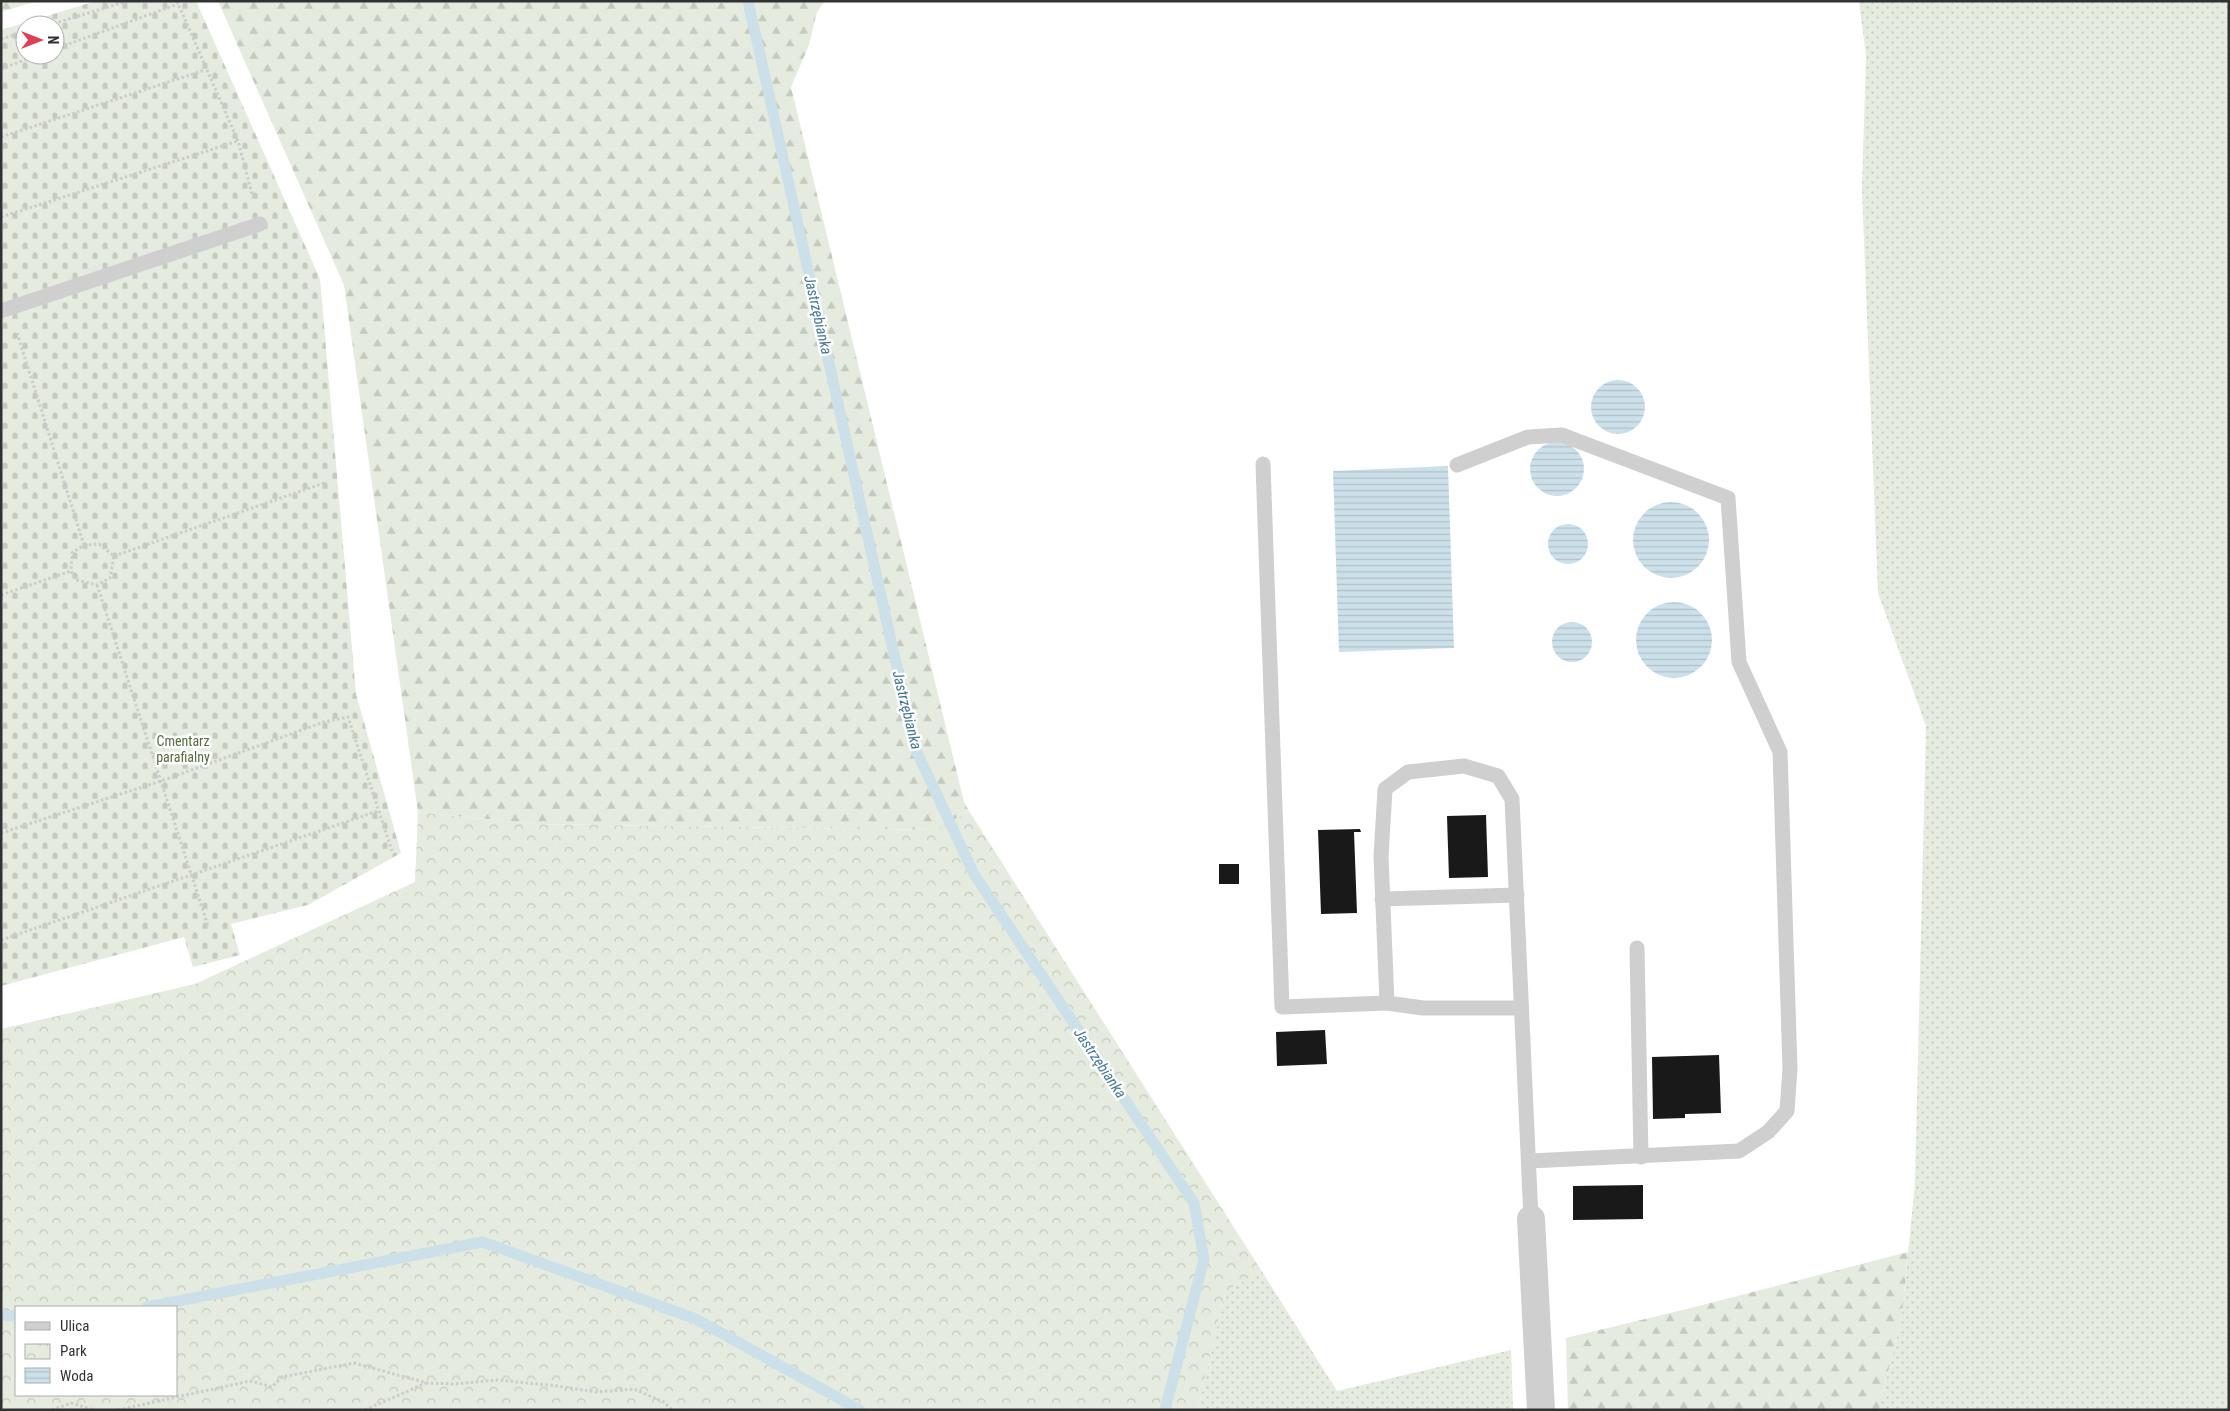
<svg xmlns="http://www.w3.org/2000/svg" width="2230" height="1411" viewBox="0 0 2230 1411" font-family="'Roboto Condensed',sans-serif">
<defs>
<pattern id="grass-dots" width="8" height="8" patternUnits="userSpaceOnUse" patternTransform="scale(1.25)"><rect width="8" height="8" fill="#e5ebde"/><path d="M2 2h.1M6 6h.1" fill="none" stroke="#c5cabf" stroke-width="1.8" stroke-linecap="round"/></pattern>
<pattern id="forest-firs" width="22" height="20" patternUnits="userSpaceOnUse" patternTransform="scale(1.25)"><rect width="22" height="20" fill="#e5ebde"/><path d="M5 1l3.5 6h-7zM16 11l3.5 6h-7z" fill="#c5cabf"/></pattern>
<pattern id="cemetery-stones" width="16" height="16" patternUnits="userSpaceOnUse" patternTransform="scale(1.25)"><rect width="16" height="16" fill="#e5ebde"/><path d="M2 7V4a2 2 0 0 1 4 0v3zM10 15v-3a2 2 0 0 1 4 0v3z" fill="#c5cabf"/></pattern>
<pattern id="park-crowns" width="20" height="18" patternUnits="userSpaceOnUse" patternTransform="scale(1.25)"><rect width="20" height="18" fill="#e5ebde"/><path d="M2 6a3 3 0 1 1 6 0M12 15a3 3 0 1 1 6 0" fill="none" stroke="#c5cabf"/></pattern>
<pattern id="water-rules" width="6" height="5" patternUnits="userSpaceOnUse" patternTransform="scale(1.25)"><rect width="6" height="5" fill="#cce0ea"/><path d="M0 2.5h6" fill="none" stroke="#b0c1c9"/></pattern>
</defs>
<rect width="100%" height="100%" fill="#fff"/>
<!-- grass -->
<g fill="url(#grass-dots)">
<path d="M1859 1H2229V1410H1879L1902 1314 1915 1183 1926 726 1878 593 1862 189 1866 56Z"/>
<path d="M1261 1270 1337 1391 1511 1350 1513 1410H1198L1225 1292Z"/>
</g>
<!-- forest -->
<g fill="url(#forest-firs)">
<path d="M1 1H37L1 12Z"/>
<path d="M218 1H825L817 12 809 45 791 87 964 802 969 811 936 830 535 824 418 812 344 285Z"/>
<path d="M1908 1252 1902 1314 1879 1410H1568L1566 1338 1691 1308Z"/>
</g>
<!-- cemetery -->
<path fill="url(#cemetery-stones)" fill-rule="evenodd" d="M96 1H196L320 279 356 694 401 853 308 905 231 924 240 955 193 967 184 937 1 986V30ZM25 25H55V55H25Z"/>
<!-- park -->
<path fill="url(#park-crowns)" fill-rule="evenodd" d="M969 811 1261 1270 1225 1292 1198 1410H1V1029L195 984 415 882 418 812 535 824 936 830ZM16 1307H176V1395H16Z"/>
<!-- water -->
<g fill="url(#water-rules)">
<circle cx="1618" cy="407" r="27"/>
<circle cx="1557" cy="469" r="27"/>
<path d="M1448 466 1454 648 1339 652 1333 471Z"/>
<circle cx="1671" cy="540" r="38"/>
<circle cx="1568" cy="544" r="20"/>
<circle cx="1674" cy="640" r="38"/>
<circle cx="1572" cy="642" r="20"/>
</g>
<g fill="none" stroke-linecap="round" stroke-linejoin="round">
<!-- stream -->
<g stroke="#cce0ea" stroke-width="11">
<path d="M748 1 915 748 974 874 1194 1203 1204 1259 1165 1410"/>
<path d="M147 1307 483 1242 696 1319 860 1410"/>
<path d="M1 1315 16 1316"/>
</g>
</g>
<!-- building -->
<g fill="#191919">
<path d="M1486 815 1488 877 1449 878 1447 816Z"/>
<path d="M1360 829 1361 832H1354L1357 913 1321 914 1318 830Z"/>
<rect x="1219" y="864" width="20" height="20"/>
<path d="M1325 1030 1327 1064 1277 1066 1276 1032Z"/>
<path d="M1719 1055 1721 1113 1685 1114V1118L1653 1119 1652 1057Z"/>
<path d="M1643 1185V1219L1573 1220V1186Z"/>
</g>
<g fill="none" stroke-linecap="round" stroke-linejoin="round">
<!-- path -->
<g stroke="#ccc" stroke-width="3" stroke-dasharray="2.5 2.5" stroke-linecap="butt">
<path d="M177 1 238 141 253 198"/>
<path d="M49 25 128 1"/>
<path d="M1 39 25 32"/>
<path d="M55 49 178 4"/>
<path d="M1 69 38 55"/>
<path d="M1 137 205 70"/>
<path d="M1 217 238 141"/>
<path d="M17 333 84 545"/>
<path d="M99 544 114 556 110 578 97 585 77 580 71 571 72 553 84 545Z"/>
<path d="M114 556 327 482"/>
<path d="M97 585 208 926"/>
<path d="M1 595 71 571"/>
<path d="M1 833 161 781 324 722 348 717 392 851"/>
<path d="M1 940 378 811"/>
<path d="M52 1410 71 1403 94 1410"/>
<path d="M118 1410 250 1381 272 1387 282 1377 354 1363 427 1383 454 1384 498 1380 557 1386 596 1392 634 1389 664 1402 672 1410"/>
<path d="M365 1410 426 1383"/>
</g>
<!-- service -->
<g stroke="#cfcfcf" stroke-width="15">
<path d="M1 311 260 224"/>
<path d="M1263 464 1282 1007 1387 1003"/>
<path d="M1457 465 1528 437 1562 435 1728 498 1739 662 1780 752 1790 1069 1787 1111 1768 1132 1739 1151 1529 1161"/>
<path d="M1382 899 1517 895"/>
<path d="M1637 948 1641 1157"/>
<path d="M1521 1008H1423L1387 1003 1381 857 1385 789 1408 772 1464 766 1498 776 1512 799 1531 1219"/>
</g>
<!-- minor -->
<path stroke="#cfcfcf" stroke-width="28" d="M1531 1219 1541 1410"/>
</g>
<g text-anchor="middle" stroke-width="5" stroke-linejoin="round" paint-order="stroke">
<!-- park labels -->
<g font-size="14" fill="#576c40" stroke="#fff">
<text x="183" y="746">Cmentarz<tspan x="183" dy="16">parafialny</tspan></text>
</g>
<!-- water labels -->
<g font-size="15" font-style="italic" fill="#427792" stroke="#fff">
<text transform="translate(818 315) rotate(77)" y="5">Jastrzębianka</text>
<text transform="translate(907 710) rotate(76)" y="5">Jastrzębianka</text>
<text transform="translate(1100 1063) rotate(56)" y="5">Jastrzębianka</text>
</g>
</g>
<!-- border -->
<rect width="2230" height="1411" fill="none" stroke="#323232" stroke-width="5"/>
<!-- legend -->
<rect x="15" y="1306" width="162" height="90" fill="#ffffff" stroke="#adadad"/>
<rect x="25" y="1322" width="25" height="8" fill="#cfcfcf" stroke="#adadad"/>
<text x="60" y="1331" font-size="15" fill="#323232">Ulica</text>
<rect x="25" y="1344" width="25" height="15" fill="url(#park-crowns)" stroke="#adadad"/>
<text x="60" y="1356" font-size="15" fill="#323232">Park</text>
<rect x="25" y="1368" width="25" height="15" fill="url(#water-rules)" stroke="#adadad"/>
<text x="60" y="1381" font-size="15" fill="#323232">Woda</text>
<!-- north arrow -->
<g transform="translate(40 40) rotate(90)"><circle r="24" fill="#ffffff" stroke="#adadad"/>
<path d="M0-4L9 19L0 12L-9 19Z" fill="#de3f52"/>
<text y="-8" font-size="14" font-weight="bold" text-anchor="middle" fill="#323232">N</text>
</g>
</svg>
